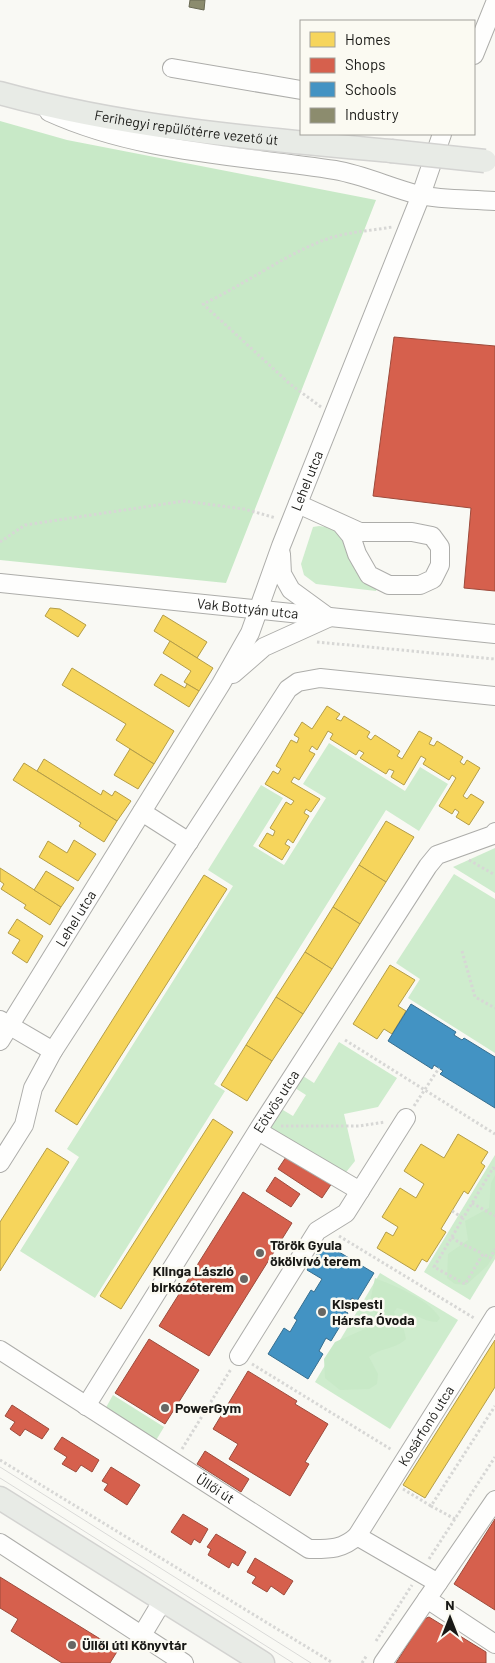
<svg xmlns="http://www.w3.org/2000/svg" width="495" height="1663" viewBox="0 0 495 1663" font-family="Barlow,sans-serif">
<rect width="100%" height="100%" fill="#f9f9f4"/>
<!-- green -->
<g fill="#ceeccd">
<path d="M319 526 334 528 343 535 377 588 376 591 316 584 304 575 301 564 313 527Z"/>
<path d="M329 743 405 791 420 767 448 784 419 831 386 810 214 1084 225 1091 95 1298 20 1251 79 1157 67 1149 233 886 208 870 261 785 283 798 253 846 284 865 326 798 303 784Z"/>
<path d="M495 848V893L453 867Z"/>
<path d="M454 874 495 899V1053L408 998 420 979 396 963Z"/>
<path d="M339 1042 397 1078 378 1107 344 1114 355 1161 343 1176 266 1128 277 1112 283 1110 293 1116 306 1095 295 1088 299 1077 303 1076 314 1083Z"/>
<path d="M495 1155V1259L470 1300 424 1272Z"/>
<path d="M380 1273 458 1320 390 1429 315 1382Z"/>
<path d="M113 1395 164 1427 155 1442 104 1411Z"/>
</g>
<!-- forest -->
<g fill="#c8e9c7">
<path d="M0 121 67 140 376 200 226 583 0 560Z"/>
<path d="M495 1175V1254L487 1266 466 1285 455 1284 447 1278 448 1254 468 1240 465 1221 489 1208 491 1183Z"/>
<path d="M375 1278C397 1287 427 1298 440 1318L437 1322C422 1322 412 1311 397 1308L394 1312 404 1330 406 1339C392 1351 384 1346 369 1357L378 1374 377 1384 369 1389 340 1390 325 1378 324 1359 335 1342 367 1328 374 1321 376 1316 371 1297Z"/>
</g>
<!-- homes -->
<g fill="#f6d55c" stroke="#b49d47">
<path d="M50 608 60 609 86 625 78 637 45 616Z"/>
<path d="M163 615 207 642 197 658 154 631Z"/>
<path d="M170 641 213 668 199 691 184 682 191 671 163 653Z"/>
<path d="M72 668 174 731 154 764 116 740 126 724 62 685Z"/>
<path d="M161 674 185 688 187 684 199 691 189 707 154 685Z"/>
<path d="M327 706 340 714 336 719 341 721 344 716 370 732 367 737 371 740 375 735 400 751 397 756 402 759 419 731 432 738 429 744 434 746 437 741 463 757 460 762 464 765 467 760 480 768 463 796 467 799 471 794 484 802 469 825 456 817 459 812 455 809 452 814 439 806 456 778 452 775 449 780 423 764 426 759 421 756 404 785 391 777 394 771 389 769 386 774 360 758 364 753 359 750 356 755 330 739 333 734 328 731 317 750 312 746 309 751 315 754 299 780 294 777 291 782 320 799 311 812 306 809 304 813 309 816 293 843 288 839 285 844 290 847 282 860 259 846 267 833 273 836 275 831 270 828 286 802 291 805 294 801 265 784 273 771 278 774 281 769 276 766 291 740 297 743 299 738 294 735 302 722 312 729Z"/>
<path d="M130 749 154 764 138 789 114 775Z"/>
<path d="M44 759 101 795 103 790 112 796 115 791 131 801 117 821 37 771Z"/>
<path d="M24 763 117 821 104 842 79 826 81 823 13 780Z"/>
<path d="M386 821 414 837 386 882 359 865Z"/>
<path d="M74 840 96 854 78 881 39 857 48 841 67 853Z"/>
<path d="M359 865 386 882 360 924 333 907Z"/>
<path d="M0 868 61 907 50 925 24 908 26 905 1 889 4 884 0 881Z"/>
<path d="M46 871 74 888 61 907 34 890Z"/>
<path d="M204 875 227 889 77 1125 55 1111Z"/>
<path d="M333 907 360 924 332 969 305 952Z"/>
<path d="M17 919 43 936 27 963 12 953 20 940 8 933Z"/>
<path d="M305 952 332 969 303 1014 276 997Z"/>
<path d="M390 965 415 980 398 1006 406 1011 392 1034 384 1029 377 1039 353 1024Z"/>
<path d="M276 997 303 1014 272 1061 246 1045Z"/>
<path d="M246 1045 272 1061 247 1101 221 1085Z"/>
<path d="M213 1119 233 1132 121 1309 100 1296Z"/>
<path d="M458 1134 488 1152 481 1163 485 1166 468 1194 464 1191 441 1229 446 1232 427 1262 422 1259 415 1271 377 1248 386 1232 393 1236 398 1227 382 1217 400 1188 416 1198 424 1184 404 1171 421 1144 444 1158Z"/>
<path d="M47 1148 69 1162 0 1271V1222Z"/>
<path d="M495 1340V1387L425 1498 403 1485Z"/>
</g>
<!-- shops -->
<g fill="#d6604d" stroke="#9d4b3c">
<path d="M394 337 495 346V591L464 588 471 508 373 496Z"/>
<path d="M288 1154 332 1183 322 1198 278 1169Z"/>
<path d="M275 1177 300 1194 291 1207 266 1191Z"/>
<path d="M243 1192 292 1223 209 1356 159 1326Z"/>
<path d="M149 1339 199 1370 165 1424 115 1393Z"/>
<path d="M248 1371 297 1401 295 1404 328 1424 305 1462 309 1464 290 1496 229 1459 238 1444 213 1429Z"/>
<path d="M12 1405 49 1429 42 1439 25 1429 20 1436 10 1429 15 1422 5 1416Z"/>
<path d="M62 1437 99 1460 92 1472 81 1465 76 1472 62 1464 67 1457 54 1449Z"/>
<path d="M205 1451 249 1479 241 1492 197 1464Z"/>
<path d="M111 1467 140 1485 127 1505 104 1490 108 1484 102 1481Z"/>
<path d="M183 1514 208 1529 200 1543 194 1539 191 1545 171 1532Z"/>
<path d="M495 1519V1610L454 1584Z"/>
<path d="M216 1534 246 1552 238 1566 232 1562 229 1568 208 1555 211 1549 207 1547Z"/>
<path d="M255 1558 293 1581 284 1595 271 1586 267 1592 252 1583 256 1577 247 1572Z"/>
<path d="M0 1577 118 1650 110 1663H62L11 1631 18 1619 0 1608Z"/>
<path d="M429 1617 486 1652V1663H396L424 1619Z"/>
</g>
<!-- schools -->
<g fill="#4393c3" stroke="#366e8f">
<path d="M411 1004 456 1032 454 1035 462 1040 464 1038 495 1057V1108L440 1074 443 1071 434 1065 432 1069 388 1041Z"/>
<path d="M324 1243 374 1273 357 1301 352 1298 344 1311 348 1313 331 1341 326 1338 319 1351 323 1354 308 1379 268 1354 284 1328 290 1332 297 1320 294 1318 311 1290 314 1292 322 1279 307 1270Z"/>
</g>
<!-- industry -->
<path fill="#8c8c6e" stroke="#6a6a54" d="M190 0H205L204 10 189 7Z"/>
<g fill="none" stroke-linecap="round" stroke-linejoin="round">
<defs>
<g id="minor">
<path d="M474 55 495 3"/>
<path d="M172 68 301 90"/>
<path d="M49 112C139 153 239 155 335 170 364 175 391 188 419 195 443 200 470 199 495 201"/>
<path d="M298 504 360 532H412L432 536 440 547V565L433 579 420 585H389L369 575 357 554 351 536 342 525"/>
<path d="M281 554 282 574 291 590 328 617"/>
<path id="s1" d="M0 583 495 634"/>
<path d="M233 674 264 647 328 618"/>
<path d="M142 812 189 842"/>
<path d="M0 1020 53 1051"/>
<path id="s2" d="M0 1041 221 684 250 633 281 546 421 195 442 134"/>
<path d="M258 1131 360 1191"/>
<path d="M0 1163 24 1125 33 1088 53 1051 288 689 298 682 320 678 495 696"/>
<path id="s3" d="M0 1350 309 1549C328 1549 342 1550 357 1536L438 1583"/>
<path d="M239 1356 317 1231 346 1213 406 1118"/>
<path id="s4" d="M86 1406 260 1127 428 866 437 855 493 835 495 832"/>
<path id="s5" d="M357 1536 495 1316"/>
<path d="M0 1543 184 1663"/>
<path d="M427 1599 495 1644"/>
<path d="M142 1635 163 1600"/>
<path d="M383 1663 495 1500"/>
</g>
<g id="major">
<path id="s6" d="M0 93C127 128 260 139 391 151"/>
<path d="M0 1498 263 1663"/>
</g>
</defs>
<!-- minor casing -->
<use href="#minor" stroke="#adadaa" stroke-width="20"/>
<!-- major casing -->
<use href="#major" stroke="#d3d3d1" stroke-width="25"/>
<!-- path -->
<g stroke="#d7d7d5" stroke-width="3" stroke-dasharray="2.5 2.5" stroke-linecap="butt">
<path d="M321 407 290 384 203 304C244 285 281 257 324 240 346 232 369 231 392 227"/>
<path d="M0 542 25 525 184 501 244 509 276 518"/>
<path d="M317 642 495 659"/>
<path d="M469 860 495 875"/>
<path d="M462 951 475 997 495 1008"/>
<path d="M345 1040 495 1134"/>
<path d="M414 1106 439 1068"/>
<path d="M281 1126H359L385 1122"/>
<path d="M495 1169 493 1168 434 1267 465 1284 483 1254 490 1258 495 1249"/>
<path d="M472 1203 495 1216"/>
<path d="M452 1211 463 1218"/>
<path d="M339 1236 474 1318"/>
<path d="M452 1237C462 1246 471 1247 483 1254"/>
<path d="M252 1364 392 1450"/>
<path d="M182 1449 231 1369"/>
<path d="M0 1460 333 1663"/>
<path d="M403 1489 431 1506"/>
<path d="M455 1519 431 1506 495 1406"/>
<path d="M429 1559 495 1457"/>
<path d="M376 1641 412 1585"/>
<path d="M362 1663 367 1655"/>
</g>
<!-- minor -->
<use href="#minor" stroke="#fefefd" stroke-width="18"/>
<!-- major -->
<use href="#major" stroke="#e8ebe6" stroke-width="22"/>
<!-- tram -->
<g stroke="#dadad8" stroke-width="1">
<path d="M0 1467 311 1663"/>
<path d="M0 1478 293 1663"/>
</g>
<defs>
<path id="major-bridge" d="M391 151 485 161"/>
</defs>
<!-- major-bridge casing -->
<use href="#major-bridge" stroke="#d3d3d1" stroke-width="25" stroke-linecap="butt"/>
<!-- major-bridge -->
<use href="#major-bridge" stroke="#e8ebe6" stroke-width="22"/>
</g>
<!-- markers -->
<g fill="#676764" stroke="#fbfaf2" stroke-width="2">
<circle cx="260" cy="1253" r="5"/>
<circle cx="244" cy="1279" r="5"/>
<circle cx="322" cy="1312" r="5"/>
<circle cx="165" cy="1408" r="5"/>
<circle cx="72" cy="1645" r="5"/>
</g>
<g text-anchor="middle" stroke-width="5" stroke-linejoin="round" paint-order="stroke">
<!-- street labels -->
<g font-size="14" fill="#191916" stroke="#fbfaf2">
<text dy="5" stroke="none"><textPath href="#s6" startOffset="190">Ferihegyi repülőtérre vezető út</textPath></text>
<text dy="5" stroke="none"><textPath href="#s2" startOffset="641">Lehel utca</textPath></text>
<text dy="5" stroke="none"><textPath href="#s1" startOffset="249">Vak Bottyán utca</textPath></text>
<text dy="5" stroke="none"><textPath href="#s2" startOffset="144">Lehel utca</textPath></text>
<text dy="5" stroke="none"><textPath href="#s4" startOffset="359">Eötvös utca</textPath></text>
<text dy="5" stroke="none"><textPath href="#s5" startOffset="130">Kosárfonó utca</textPath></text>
<text dy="5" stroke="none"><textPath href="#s3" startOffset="256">Üllői út</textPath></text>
</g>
<!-- poi labels -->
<g font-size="14" font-weight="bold" fill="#191916" stroke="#fbfaf2" text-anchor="start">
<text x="270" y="1250">Török Gyula<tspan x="270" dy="16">ökölvívó terem</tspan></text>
<text x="234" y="1276" text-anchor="end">Klinga László<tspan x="234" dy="16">birkózóterem</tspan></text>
<text x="332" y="1309">Kispesti<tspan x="332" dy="16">Hársfa Óvoda</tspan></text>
<text x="175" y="1413">PowerGym</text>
<text x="82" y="1650">Üllői úti Könyvtár</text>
</g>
</g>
<!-- legend -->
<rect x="300" y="20" width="175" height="115" fill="#fbfaf2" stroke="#a1a09a"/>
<rect x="310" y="32" width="25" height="15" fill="#f6d55c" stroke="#a1a09a"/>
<text x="345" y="45" font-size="15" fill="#191916">Homes</text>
<rect x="310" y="58" width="25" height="15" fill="#d6604d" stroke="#a1a09a"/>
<text x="345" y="70" font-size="15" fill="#191916">Shops</text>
<rect x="310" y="82" width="25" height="15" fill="#4393c3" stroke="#a1a09a"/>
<text x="345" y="95" font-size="15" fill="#191916">Schools</text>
<rect x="310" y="108" width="25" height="15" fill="#8c8c6e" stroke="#a1a09a"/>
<text x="345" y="120" font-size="15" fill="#191916">Industry</text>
<!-- north arrow -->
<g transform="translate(450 1618)" stroke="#fbfaf2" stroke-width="4" paint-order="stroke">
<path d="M0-4L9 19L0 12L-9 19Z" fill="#191916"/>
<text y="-8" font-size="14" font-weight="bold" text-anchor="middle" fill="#191916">N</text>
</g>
</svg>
